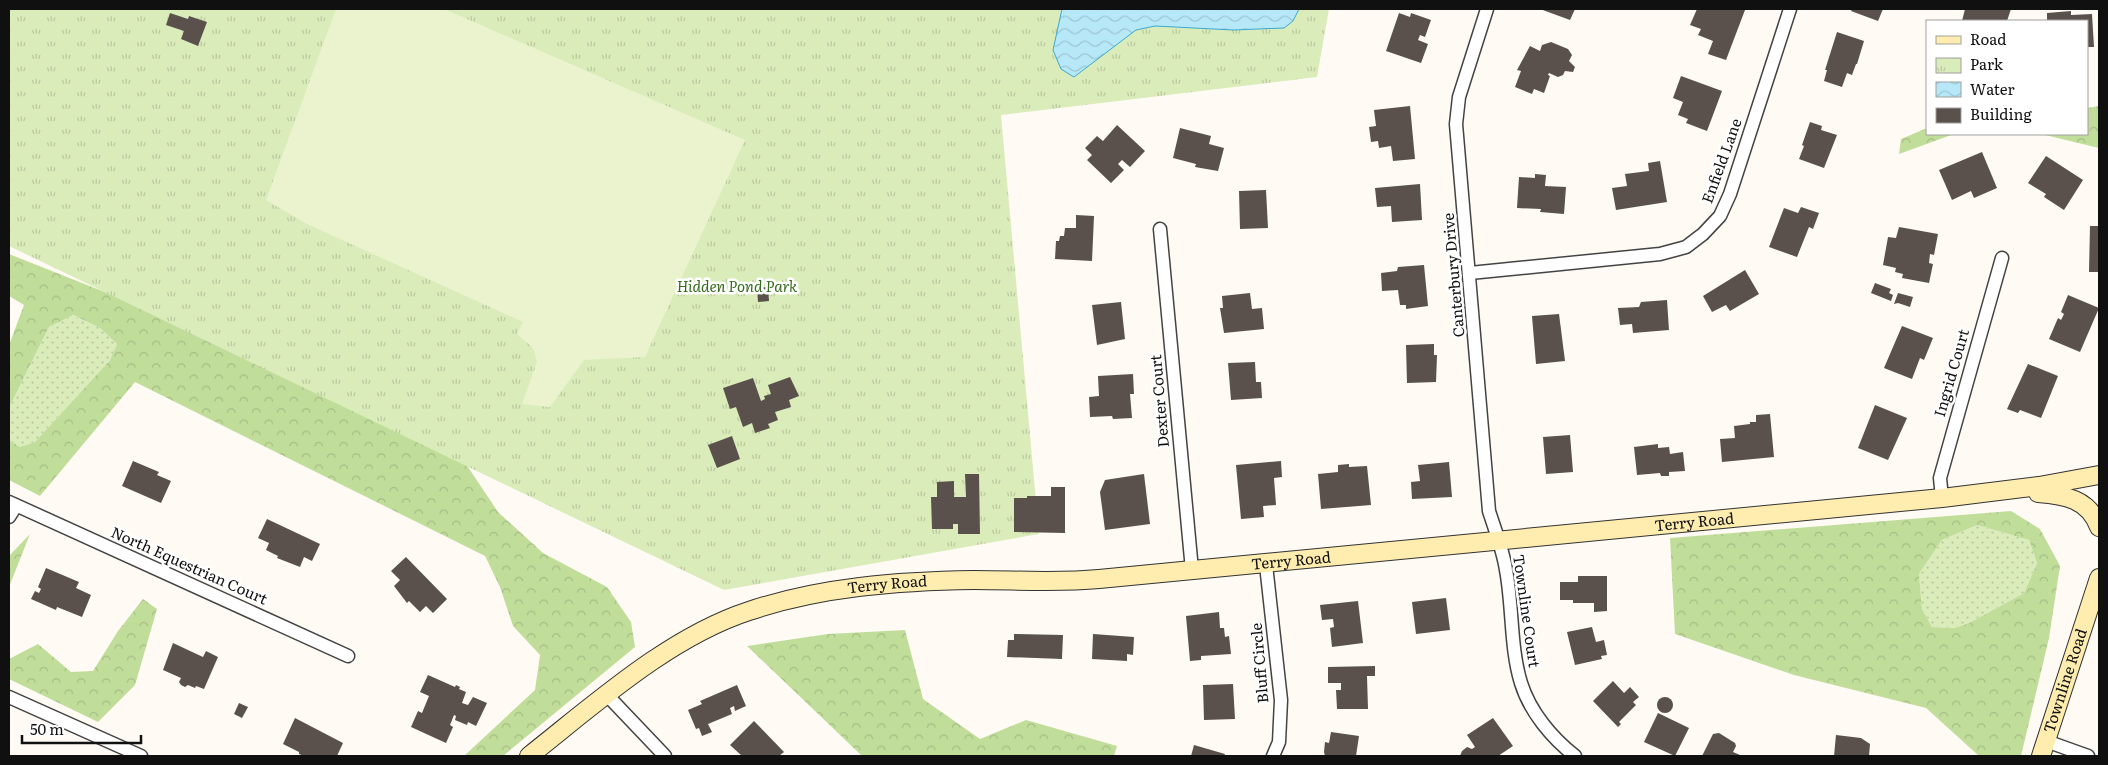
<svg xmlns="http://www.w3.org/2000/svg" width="2108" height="765" viewBox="0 0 2108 765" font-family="Literata,serif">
<defs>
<pattern id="grass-dots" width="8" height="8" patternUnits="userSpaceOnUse" patternTransform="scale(1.25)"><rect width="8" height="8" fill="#dbecbb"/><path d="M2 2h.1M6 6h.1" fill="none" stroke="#bbc9a0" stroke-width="1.8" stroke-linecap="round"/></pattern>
<pattern id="forest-crowns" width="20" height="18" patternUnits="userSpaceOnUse" patternTransform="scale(1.25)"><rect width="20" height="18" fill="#c1dd9a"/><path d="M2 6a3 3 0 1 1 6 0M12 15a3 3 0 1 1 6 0" fill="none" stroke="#a5bd84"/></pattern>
<pattern id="park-tufts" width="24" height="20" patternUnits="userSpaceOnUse" patternTransform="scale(1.25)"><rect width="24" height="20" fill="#dbecbb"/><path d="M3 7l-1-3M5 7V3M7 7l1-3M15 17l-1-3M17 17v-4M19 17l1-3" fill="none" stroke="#bbc9a0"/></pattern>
<pattern id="water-waves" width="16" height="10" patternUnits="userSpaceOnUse" patternTransform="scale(1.25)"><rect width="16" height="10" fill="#b7e8f8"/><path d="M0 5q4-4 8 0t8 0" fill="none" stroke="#9cc6d4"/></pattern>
</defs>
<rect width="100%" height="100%" fill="#fffbf4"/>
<!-- grass -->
<g fill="url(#grass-dots)">
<path d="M72 315 100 328 117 344 110 360 35 442 20 447 9 440V408L49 327Z"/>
<path d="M1977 525 2029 540 2037 563 2024 593 1969 623 1955 628 1932 627 1922 609 1919 574 1942 540Z"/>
</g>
<!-- forest -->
<g fill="url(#forest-crowns)" fill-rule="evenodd">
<path d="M2099 106V148L2041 134H2087V108Z"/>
<path d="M1927 128V134H1954L1899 154 1901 139Z"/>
<path d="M9 254 203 331 458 452 498 512 543 553 607 587 631 622 635 647 503 756H464L535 690 540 655 513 626 500 587 485 556 135 382 40 496 9 480V440L20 447 35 442 110 360 117 344 100 328 73 315 49 327 9 408V345L24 305 9 296Z"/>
<path d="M2011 511 2040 529 2060 566 2049 638 2021 756H1979L1926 708 1794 675 1675 634 1670 538ZM1977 525 2029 540 2037 563 2024 593 1969 623 1955 628 1932 627 1922 609 1919 574 1942 540Z"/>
<path d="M30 534 9 587V556Z"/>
<path d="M143 599 157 609 135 685 98 722 9 679V659L38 644 71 672 93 671 118 631Z"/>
<path d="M905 630 923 699 980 739 1026 720 1117 746 1114 756H862L747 646 828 634Z"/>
</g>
<!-- park -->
<path fill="url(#park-tufts)" d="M9 9H1329L1317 77 1001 115 1039 534 724 590 9 246Z"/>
<!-- pitch -->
<path fill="#eaf3cd" d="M336 9H444L745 140 645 357 584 360 550 407 522 404 537 362 533 348 517 334 523 322 309 225 266 200Z"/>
<!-- water -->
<path fill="url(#water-waves)" stroke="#3ba9d2" d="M1062 9H1299L1293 21 1284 28 1233 30 1155 26 1136 30 1074 77 1061 69 1053 50Z"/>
<!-- building -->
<g fill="#5a504c">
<path d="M1540 9H1575L1570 20Z"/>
<path d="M1697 9 1745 10 1726 60 1708 54 1713 41 1698 35 1701 29 1690 25Z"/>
<path d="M1852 9H1883L1878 21 1851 11Z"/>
<path d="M1965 9H2011L2007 21H1962Z"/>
<path d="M2071 11V15L2092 14 2094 47H2087V21H2047V13Z"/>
<path d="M170 13 188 19 189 16 207 22 198 46 181 39 184 31 166 25Z"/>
<path d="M1399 13 1410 17 1411 13 1431 20 1425 37 1420 35 1418 40 1428 44 1421 63 1386 51Z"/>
<path d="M1837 32 1864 41 1857 64H1856L1852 75 1847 73 1842 87 1824 81 1827 70H1825Z"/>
<path d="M1551 42 1568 49 1572 55 1569 61 1575 67 1573 72 1565 71 1563 75 1558 77 1549 73 1548 75 1550 76 1544 93 1534 89 1532 94 1515 87 1521 71 1517 70 1530 46 1540 51 1542 45Z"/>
<path d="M1681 76 1722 91 1707 131 1686 123 1688 119 1678 115 1683 102 1673 98Z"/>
<path d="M1410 106 1415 159 1393 161 1391 146 1379 148 1378 141 1371 142 1369 127 1376 126 1374 110Z"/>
<path d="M1810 122 1822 126 1821 130 1837 135 1824 168 1799 159 1804 146 1802 145Z"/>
<path d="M1117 125 1145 151 1130 167 1122 160 1118 164 1124 170 1111 183 1087 160 1092 155 1085 148 1097 136 1103 141Z"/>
<path d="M1180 128 1211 136 1209 144 1224 148 1218 171 1195 167 1196 164 1173 158Z"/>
<path d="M1982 152 1997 188 1974 198 1971 191 1952 200 1939 170Z"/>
<path d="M2046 156 2083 180 2064 210 2044 197 2046 194 2028 183Z"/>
<path d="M1660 161 1667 202 1616 210 1612 188 1627 186 1625 174 1649 171 1648 163Z"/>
<path d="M1535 174 1546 175 1545 186 1566 187 1564 214 1540 212 1541 209 1517 208 1519 177 1535 178Z"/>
<path d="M1420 184 1422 220 1392 222 1391 206 1377 207 1375 188Z"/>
<path d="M1266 190 1268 228 1240 229 1239 191Z"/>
<path d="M1801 207 1819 213 1813 229 1809 227 1797 257 1769 247 1784 208 1798 213Z"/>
<path d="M1076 215 1094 216 1092 261 1055 259 1056 241H1059L1060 236H1064L1065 228H1076Z"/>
<path d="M2090 226H2099V272H2089Z"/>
<path d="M1899 227 1938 234 1934 255 1930 254 1929 263 1933 264 1929 283 1902 278 1903 274 1895 272 1896 268 1883 265 1888 237 1896 238Z"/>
<path d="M1424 265 1428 306 1406 309V305H1400L1398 290 1382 291 1381 273 1397 271 1398 267Z"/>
<path d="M1745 270 1759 294 1730 311 1726 305 1712 312 1703 296Z"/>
<path d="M1875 283 1891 289 1889 293 1893 295 1891 301 1871 293Z"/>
<path d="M768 287 769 301 758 302 757 288Z"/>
<path d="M1250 293 1252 309 1262 308 1264 329 1224 333 1220 308H1223L1222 296Z"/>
<path d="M1898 293 1913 297 1910 307 1898 303 1894 304Z"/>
<path d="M2068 295 2099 308 2080 352 2049 339 2058 318 2061 320 2064 314 2061 312Z"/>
<path d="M1667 300 1669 330 1633 333 1632 324 1620 325 1618 308 1639 307 1641 302Z"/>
<path d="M1121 302 1125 339 1097 345 1092 305Z"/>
<path d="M1559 314 1565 361 1536 364 1532 316Z"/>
<path d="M1902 326 1933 338 1924 360 1920 358 1912 379 1884 368Z"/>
<path d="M1434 344V355H1437L1436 382 1407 383 1406 345Z"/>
<path d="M1255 362 1256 382H1261L1262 398 1231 400 1228 363Z"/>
<path d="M2028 364 2058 376 2041 418 2020 410 2018 413 2007 409Z"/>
<path d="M1133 374 1134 394H1130L1132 418 1113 419 1112 416 1090 417 1089 397 1099 396 1098 376Z"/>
<path d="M790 377 799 396 789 400 791 407 775 412 778 420 768 424 770 428 755 433 752 423 743 427 736 407 730 409 723 388 753 378 761 401 765 399 764 396 771 394 768 385Z"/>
<path d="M1875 405 1907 418 1888 460 1858 448Z"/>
<path d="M1770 414 1774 457 1722 462 1720 439 1735 438 1734 426 1750 424V422H1756V415Z"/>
<path d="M1570 435 1573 472 1546 474 1543 437Z"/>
<path d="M732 436 740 459 717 468 708 445Z"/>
<path d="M1658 444V448L1669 447 1670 454 1683 452 1685 471 1669 472V476H1661L1660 473 1637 475 1634 447Z"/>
<path d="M133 461 159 472 157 475 171 481 161 503 122 486Z"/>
<path d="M1281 461 1282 477 1274 478 1276 505 1263 506 1264 517 1241 519 1236 465Z"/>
<path d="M1449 462 1452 497 1412 499 1411 482 1420 481 1418 465Z"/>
<path d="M1349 464V467L1367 466 1371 505 1321 509 1318 474 1338 472V465Z"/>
<path d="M965 474H979L980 534H958V524H953V529H932L931 497H937V482L954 481V497H966Z"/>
<path d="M1144 474 1150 524 1105 530 1100 492 1105 480Z"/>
<path d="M1051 487H1065V533L1014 532V498H1027V496H1051Z"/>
<path d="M267 519 320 544 312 561 304 557 300 567 277 558 278 556 266 550 269 543 258 538Z"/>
<path d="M406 557 447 599 433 613 426 606 420 612 409 601 407 603 394 586 400 580 391 571Z"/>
<path d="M46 568 79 582 76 588 91 595 82 617 57 607 56 610 31 599 35 591 39 593 41 589 38 587Z"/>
<path d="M1578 576H1607V611L1594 612V603H1573V600H1560V582H1578Z"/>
<path d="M1446 598 1450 630 1416 634 1412 602Z"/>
<path d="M1358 601 1363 643 1332 647 1330 628 1334 627 1333 619 1322 620 1320 605Z"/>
<path d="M1219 612 1220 628H1224L1225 637 1229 636 1231 654 1201 656V660L1190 661 1186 616Z"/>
<path d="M1592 627 1596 642 1604 640 1607 655 1601 656 1602 659 1575 665 1567 632Z"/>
<path d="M1014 634 1063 635 1062 659 1007 657 1008 640H1014Z"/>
<path d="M1093 634 1134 637 1133 655 1127 654V661L1092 659Z"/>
<path d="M173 643 203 657 206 651 218 657 204 689 196 686 195 688 188 685 185 687 181 685 179 682 181 678 163 670Z"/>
<path d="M1375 666V676H1367L1368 709H1337L1336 690H1341V683H1328V667Z"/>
<path d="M428 675 455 687 456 685 460 687 459 689 466 692 462 703 468 705 473 697 487 703 476 726 468 722 467 725 455 720 456 716 454 715 450 725 453 727 446 743 411 727 418 711 422 713 429 696 420 692Z"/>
<path d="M1613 681 1624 693 1630 687 1639 697 1633 702 1636 705 1619 722 1621 724 1618 727 1593 701Z"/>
<path d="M1233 684 1235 719 1204 720 1203 685Z"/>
<path d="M737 685 746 706 735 711 734 706 730 708 732 714 708 724 712 732 702 736 699 728 696 729 688 710 702 704 700 701Z"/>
<circle cx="1665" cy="705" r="8"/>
<path d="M239 703 248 707 242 718 234 714Z"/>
<path d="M1658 713 1689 728 1675 756 1644 742Z"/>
<path d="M295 718 343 743 337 756H304L299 754V752L283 744Z"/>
<path d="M1493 718 1513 746 1498 756H1460L1462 751 1467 747 1472 749 1475 747 1467 735Z"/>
<path d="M754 721 784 752 779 756H742L730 745Z"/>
<path d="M1331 732 1359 736 1356 756H1325L1324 752 1325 742 1329 743Z"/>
<path d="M1719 733 1735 743 1736 746 1733 752 1740 755V756H1702L1713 734Z"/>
<path d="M1836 735 1861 738 1870 744 1869 756H1834Z"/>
<path d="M1194 745 1225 754 1224 756H1191Z"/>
</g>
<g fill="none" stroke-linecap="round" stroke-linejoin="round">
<defs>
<g id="street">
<path d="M1487 9 1459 97 1456 124 1489 511C1495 530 1503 550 1506 570 1513 607 1510 647 1521 683 1530 712 1552 738 1575 756"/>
<path d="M1160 229 1192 570"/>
<path d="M1470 273 1660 254 1686 247 1703 234 1720 216 1730 194 1790 9"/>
<path d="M1942 498 1940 478 2002 258"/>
<path d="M9 502 348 656"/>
<path d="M9 517 16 506"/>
<path d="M1266 565 1281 700 1279 742 1273 756"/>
<path d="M607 695 665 756"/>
<path d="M9 697 141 756"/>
<path d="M2046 741 2088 756"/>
</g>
<g id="secondary">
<path d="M2038 493C2065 495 2089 499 2099 527"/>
<path id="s1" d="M529 756C595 704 669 637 749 611 820 587 899 581 974 580 1016 580 1058 583 1099 579 1380 553 1661 526 1942 498L2039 486 2099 475"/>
<path id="s2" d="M2041 756 2099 578"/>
</g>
</defs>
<!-- street casing -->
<use href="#street" stroke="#434343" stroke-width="15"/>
<!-- secondary casing -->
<use href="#secondary" stroke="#323232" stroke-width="20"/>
<!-- street -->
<use href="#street" stroke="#fff" stroke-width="12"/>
<!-- secondary -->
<use href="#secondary" stroke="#ffecaf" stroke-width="18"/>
</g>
<g text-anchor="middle" stroke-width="5" stroke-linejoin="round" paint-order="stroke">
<!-- street labels -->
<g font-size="15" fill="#101010" stroke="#fff">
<text transform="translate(1722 161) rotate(-70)" y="5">Enfield Lane</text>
<text transform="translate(1454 275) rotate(-95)" y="5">Canterbury Drive</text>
<text transform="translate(1952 373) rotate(-74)" y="5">Ingrid Court</text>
<text transform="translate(1160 401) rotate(-95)" y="5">Dexter Court</text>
<text dy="5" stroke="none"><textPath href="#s1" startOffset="1216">Terry Road</textPath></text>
<text dy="5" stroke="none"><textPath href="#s1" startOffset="811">Terry Road</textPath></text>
<text transform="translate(189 566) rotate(24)" y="5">North Equestrian Court</text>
<text dy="5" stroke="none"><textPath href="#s1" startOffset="406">Terry Road</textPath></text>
<text transform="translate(1526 611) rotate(82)" y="5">Townline Court</text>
<text transform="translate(1260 663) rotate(-95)" y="5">Bluff Circle</text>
<text dy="5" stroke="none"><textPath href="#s2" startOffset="79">Townline Road</textPath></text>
</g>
<!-- park labels -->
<g font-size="15" font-style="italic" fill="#376c1d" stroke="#fff">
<text x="737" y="292">Hidden Pond Park</text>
</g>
</g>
<!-- border -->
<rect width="2108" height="765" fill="none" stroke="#101010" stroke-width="20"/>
<!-- legend -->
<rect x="1926" y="20" width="162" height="115" fill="#ffffff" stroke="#9f9f9f"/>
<rect x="1936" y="36" width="25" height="8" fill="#ffecaf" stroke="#9f9f9f"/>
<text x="1970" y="45" font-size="15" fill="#101010">Road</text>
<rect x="1936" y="58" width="25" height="15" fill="url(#park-tufts)" stroke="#9f9f9f"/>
<text x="1970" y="70" font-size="15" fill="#101010">Park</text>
<rect x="1936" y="82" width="25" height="15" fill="url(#water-waves)" stroke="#9f9f9f"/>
<text x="1970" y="95" font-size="15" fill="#101010">Water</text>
<rect x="1936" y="108" width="25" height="15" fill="#5a504c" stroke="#9f9f9f"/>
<text x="1970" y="120" font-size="15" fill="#101010">Building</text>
<!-- scale -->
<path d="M22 735v8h119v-8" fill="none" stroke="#101010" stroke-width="2.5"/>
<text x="30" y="735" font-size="15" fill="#101010" stroke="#ffffff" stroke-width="4" paint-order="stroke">50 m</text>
</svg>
